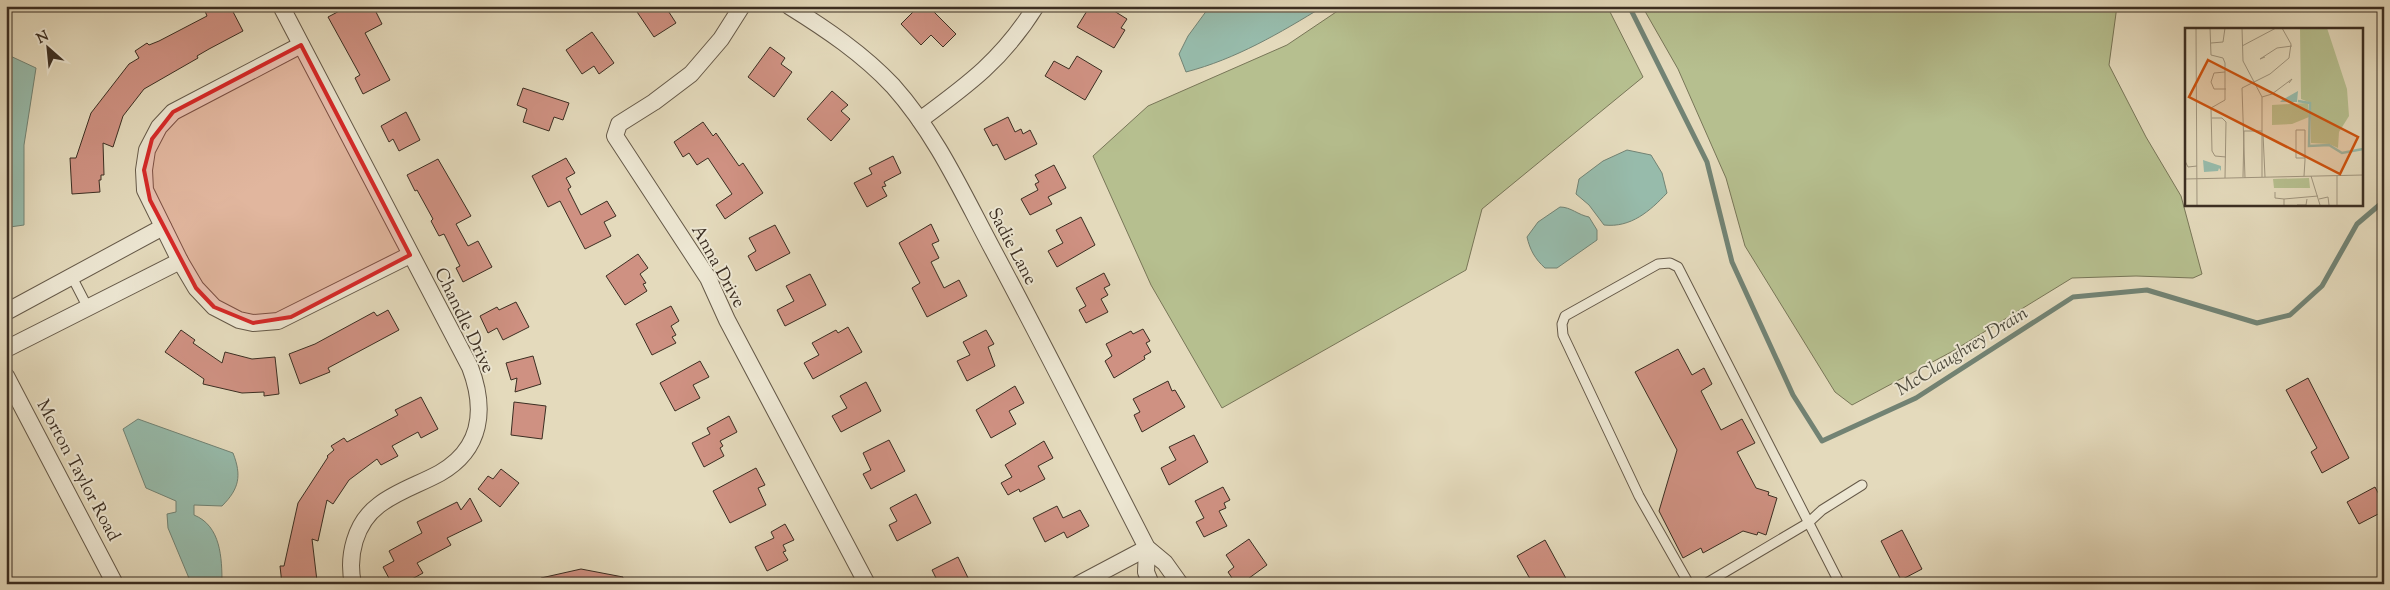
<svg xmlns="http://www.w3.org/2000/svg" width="2390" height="590" viewBox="0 0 2390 590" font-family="'Sorts Mill Goudy',serif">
<rect width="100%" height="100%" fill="#e4dabc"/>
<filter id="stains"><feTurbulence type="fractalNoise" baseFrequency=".004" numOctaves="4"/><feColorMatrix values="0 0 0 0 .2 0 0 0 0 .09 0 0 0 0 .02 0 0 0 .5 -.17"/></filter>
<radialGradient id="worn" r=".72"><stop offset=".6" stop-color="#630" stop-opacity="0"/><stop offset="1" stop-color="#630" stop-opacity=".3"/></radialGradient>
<!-- green -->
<g fill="#b6bf8f" stroke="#787658">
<path d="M1345 6H1607L1643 77 1482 209 1466 270 1222 408 1151 285 1093 156 1148 106 1287 45Z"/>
<path d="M1642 6H2117L2109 65 2146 137 2181 196 2202 274 2193 278 2136 276 2072 278 1953 351 1852 405 1835 392 1745 246 1726 178 1678 69Z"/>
</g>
<!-- water -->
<g fill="#97bbab" stroke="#728374">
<path d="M1210 6H1324C1280 33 1236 59 1186 72L1179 54 1188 36Z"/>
<path d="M6 54 36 68 24 145V225L10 227 6 223Z"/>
<path d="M1627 150 1651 155 1662 173 1667 193C1650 211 1631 228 1604 225L1589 205 1576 194 1579 179 1603 161Z"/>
<path d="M1560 207C1571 207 1578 215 1589 217L1597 230V240L1557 268H1545C1535 259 1530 250 1527 237L1538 222Z"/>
<path d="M138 419 233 453C242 476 239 489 222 506L194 505V515C221 526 222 558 222 584L191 583 168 528 167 514 176 512V501L146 488 123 429Z"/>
</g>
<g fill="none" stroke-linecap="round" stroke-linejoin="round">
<!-- stream -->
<path stroke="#728374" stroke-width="5" d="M1629 6 1707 162 1732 262 1793 395 1822 441 1916 398 2073 297 2147 290 2257 323 2290 315 2322 286 2357 224 2384 201"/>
</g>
<!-- building -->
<g fill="#cf9182" stroke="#3b2e22">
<path d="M203 6H230L243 31 209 49 197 56 198 58 144 89 123 116 113 147 103 143 104 175H101V180H99L100 192 72 194 70 158H76L91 113 129 64 139 58 135 51 147 43 149 45 159 41 207 16Z"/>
<path d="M349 6H373L382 24 365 33 390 80 363 94 355 78 360 75 328 17Z"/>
<path d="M633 6H665L676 23 654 37Z"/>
<path d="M919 6H928L956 34 943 47 931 35 921 45 901 24Z"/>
<path d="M1090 6H1106L1127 19 1121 28 1125 30 1114 48 1077 27Z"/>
<path d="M592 32 614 63 599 74 594 66 582 74 566 50Z"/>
<path d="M770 47 785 58 781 64 792 72 774 97 748 77Z"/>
<path d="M1077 56 1102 71 1085 100 1045 76 1054 61 1069 69Z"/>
<path d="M523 88 569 103 563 120 554 117 549 131 523 122 527 109 517 105Z"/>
<path d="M832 91 848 105 841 111 850 119 831 141 807 119Z"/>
<path d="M406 112 420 140 399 151 393 139 389 142 381 126Z"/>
<path d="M1008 117 1015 132 1021 129 1023 134 1030 130 1037 144 1005 160 997 144 993 146 984 129Z"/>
<path d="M703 122 713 136 716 133 739 166 743 163 763 193 725 219 716 205 732 194 708 158 697 165 689 153 683 157 674 142Z"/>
<path d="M893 156 901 173 884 182 886 186 882 187 887 196 867 207 854 183 872 174 869 168Z"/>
<path d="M566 158 575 173 566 178 571 187 568 189 581 215 607 201 616 216 604 222 611 236 585 249 560 201 548 207 532 176Z"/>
<path d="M438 159 471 216 456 224 468 246 478 241 492 267 463 282 456 268 460 266 444 234 439 236 431 221 433 219 417 190 415 191 407 175Z"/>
<path d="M1054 165 1066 188 1048 197 1052 204 1030 215 1021 199 1038 190 1035 184 1039 182 1035 175Z"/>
<path d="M1081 217 1095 245 1057 267 1048 251 1063 243 1056 230Z"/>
<path d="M931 224 939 241 932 244 939 258 931 262 944 288 959 280 967 296 927 317 912 288 920 283 899 243Z"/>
<path d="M775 225 790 253 756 271 748 256 756 251 749 238Z"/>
<path d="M638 254 648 268 640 274 646 283 643 284 647 291 625 305 606 276Z"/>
<path d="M1104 273 1110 285 1104 288 1108 295 1101 299 1108 312 1086 323 1079 310 1086 306 1076 288Z"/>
<path d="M810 274 826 305 785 326 777 310 794 301 786 286Z"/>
<path d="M516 302 529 327 503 340 497 328 488 333 480 316 497 307 499 310Z"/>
<path d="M671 306 679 321 671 326 676 335 672 337 676 343 652 355 636 324Z"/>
<path d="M388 310 399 330 328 368 330 372 300 384 289 354 315 344 374 312 377 316Z"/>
<path d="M848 327 862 352 813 379 804 363 819 355 812 343 836 330 838 333Z"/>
<path d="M1143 329 1150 341 1146 343 1151 352 1144 356 1145 359 1114 378 1105 361 1112 356 1106 344 1131 331 1133 334Z"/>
<path d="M181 330 195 340 193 343 222 363 225 352 252 359 275 357 279 394 264 396V392L242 393 203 384 204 379 165 352Z"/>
<path d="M986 330 994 344 988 347 995 366 967 381 957 361 970 355 963 342Z"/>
<path d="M1678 349 1692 375 1704 368 1712 384 1701 391 1721 430 1742 419 1755 443 1737 452 1756 488 1769 492 1768 495 1777 498 1766 535 1758 532 1757 535 1743 531 1703 553 1701 548 1683 558 1659 511 1677 450 1635 372Z"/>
<path d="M533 356 541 384 515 392 517 378 511 380 506 363Z"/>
<path d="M700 361 709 377 693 385 700 398 675 411 660 383Z"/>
<path d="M2308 378 2349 458 2322 473 2311 452 2317 448 2286 390Z"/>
<path d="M1168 381 1172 391 1175 390 1185 407 1142 432 1134 415 1140 412 1133 399Z"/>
<path d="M866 382 881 411 841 432 832 416 847 408 840 396Z"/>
<path d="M1015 386 1024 403 1009 411 1016 424 991 438 976 410Z"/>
<path d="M421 397 438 429 421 438 418 432 392 446 398 456 381 465 377 459 349 480 333 504 327 500 318 541 312 539 317 581H315V584H282L280 566H284L298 503 328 457 327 456 334 450 331 446 344 438 347 442 398 415 395 410Z"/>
<path d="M514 402 546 406 542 439 511 435Z"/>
<path d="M729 416 737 432 720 441 723 446 720 448 724 456 704 467 692 443 710 434 707 428Z"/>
<path d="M1194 435 1208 462 1169 485 1161 468 1176 460 1169 447Z"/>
<path d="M889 440 905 471 871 489 863 474 871 470 863 453Z"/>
<path d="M1044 441 1053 458 1038 466 1045 479 1020 492 1019 489 1008 495 1001 483 1012 477 1005 465Z"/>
<path d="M756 468 765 485 758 488 766 505 730 523 713 491Z"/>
<path d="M501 469 519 483 500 507 478 489 488 476 493 479Z"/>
<path d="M1223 487 1230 500 1224 503 1226 508 1219 511 1227 526 1204 537 1196 522 1204 518 1195 501Z"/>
<path d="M2375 487 2384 504V511L2359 524 2347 502Z"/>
<path d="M916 494 931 523 897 541 889 525 897 521 890 508Z"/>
<path d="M470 498 482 521 447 538 451 545 417 563 423 573 403 584H392L383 567 394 561 389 551 422 533 417 522 457 502 461 510Z"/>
<path d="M1057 506 1063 518 1080 510 1089 526 1067 538 1064 532 1045 542 1033 518Z"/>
<path d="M785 524 794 540 783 545 786 551 783 552 788 560 767 571 755 547 774 538 771 532Z"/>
<path d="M1902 530 1922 569 1901 580 1881 541Z"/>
<path d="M1249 539 1267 565 1241 584H1236L1228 572 1234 567 1226 555Z"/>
<path d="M1545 540 1569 584H1533L1517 556Z"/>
<path d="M958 557 971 584H939L932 570Z"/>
<path d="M581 569 623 577 622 584H541V578Z"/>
</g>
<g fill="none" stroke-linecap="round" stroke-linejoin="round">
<defs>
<g id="lane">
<path d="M72 277 87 306"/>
<path d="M1689 584 1639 496 1563 335 1562 324 1565 316 1658 264 1670 263 1678 267 1840 584"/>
<path d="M1705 584 1808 523 1822 510 1862 485"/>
</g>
<g id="street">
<path d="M281 6 470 367C486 409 482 449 440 473 420 484 397 491 379 505 355 523 347 556 353 584"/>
<path d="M742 6 721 39 691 74 654 102 619 124 615 136 708 278 727 320 867 584"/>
<path d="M789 6C826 29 863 54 893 86 936 134 963 194 993 250 1046 349 1096 449 1147 548L1165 563 1180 584"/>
<path d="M301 45 173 112 159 127 147 150 144 170 145 190 180 261 196 288 214 307 239 320 253 323 278 321 410 255"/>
<path d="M920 120C969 84 1003 59 1036 6"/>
<path d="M6 312 163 227"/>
<path d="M6 349 180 261"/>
<path d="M6 376 115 584"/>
<path d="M1147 548 1146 572 1151 584"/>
<path d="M1079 584 1147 548"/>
</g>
</defs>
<!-- lane casing -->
<use href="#lane" stroke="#655948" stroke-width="11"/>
<!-- street casing -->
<use href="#street" stroke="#655948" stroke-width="18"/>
<!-- lane -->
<use href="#lane" stroke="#ede7d3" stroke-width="9"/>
<!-- street -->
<use href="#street" stroke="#ede7d3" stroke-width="16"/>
</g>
<!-- marked area -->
<path fill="#d62828" fill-opacity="0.2" stroke="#d62828" stroke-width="4" stroke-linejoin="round" d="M301 45 410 255 291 317 253 323 214 307 196 288 150 200 144 170 152 139 173 112Z"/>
<g text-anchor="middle" stroke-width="4" stroke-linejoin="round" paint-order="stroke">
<!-- street labels -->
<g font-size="18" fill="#3b2e22" stroke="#ede7d3">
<text transform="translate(1013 246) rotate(62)" y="6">Sadie Lane</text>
<text transform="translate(719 266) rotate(61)" y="6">Anna Drive</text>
<text transform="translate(465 320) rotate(64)" y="6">Chandle Drive</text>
<text transform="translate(79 470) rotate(62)" y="6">Morton Taylor Road</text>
</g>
<!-- water labels -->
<g font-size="19" font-style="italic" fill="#4d4a3d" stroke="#ede7d3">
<text transform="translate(1961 350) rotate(-32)" y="7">McClaughrey Drain</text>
</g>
</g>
<!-- overview -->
<g transform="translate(2185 28)">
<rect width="178" height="178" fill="#e4dabc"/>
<path d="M115 0H142L162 61 164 88 154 104 153 120 144 116 126 115V75L116 71ZM123 75 124 89 107 96 87 97V77ZM124 150 125 160H89L88 151Z" fill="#b6bf8f"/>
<path d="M113 63 112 74H95L97 72ZM18 132 36 138V143L34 140 33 143 19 144Z" fill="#97bbab"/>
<path fill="none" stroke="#97bbab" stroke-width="2.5" d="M113 73 125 75 124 118 144 117 157 125 178 121"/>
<path fill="none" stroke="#a0957e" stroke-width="1" d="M11 0 12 177M25 0 26 27 38 30 40 35V72L26 80 27 123 30 128 41 129M57 0 58 33 77 69V149M26 15 38 14 40 0M57 18 91 0M80 29 75 31 92 20 107 18M40 44 29 45 26 54 29 61H41M77 69 87 66 107 51 104 55M27 90H37L41 94 40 150M59 103H77M78 106 80 149M0 133 3 139 12 138M119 148 120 132V102H111V130H120M126 148 135 177M58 149 59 103M60 150 57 60 85 46 104 30 106 16 97 0M0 151 178 147M90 164V170L99 171M134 171 143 169 144 177M99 177V171L133 168M112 177H121L122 171M152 177V148"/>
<path fill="#ce530f" fill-opacity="0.15" stroke="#ce530f" stroke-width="2.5" d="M23 32 173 109 155 146 4 69Z"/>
<rect width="178" height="178" fill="none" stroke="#3b2e22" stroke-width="2.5"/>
</g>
<!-- margin -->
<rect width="2390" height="590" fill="none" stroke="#e4dabc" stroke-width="25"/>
<rect x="8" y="8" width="2375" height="575" fill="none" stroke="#3b2e22" stroke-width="2.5"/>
<rect x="12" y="12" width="2365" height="565" fill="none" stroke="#3b2e22"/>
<!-- north arrow -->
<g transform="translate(48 48) rotate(333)" stroke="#ede7d3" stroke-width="4" paint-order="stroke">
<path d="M0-4L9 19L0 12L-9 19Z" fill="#3b2e22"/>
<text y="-8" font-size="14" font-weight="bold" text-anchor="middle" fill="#3b2e22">N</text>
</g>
<rect width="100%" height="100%" filter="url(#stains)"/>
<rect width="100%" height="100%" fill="url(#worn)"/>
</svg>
